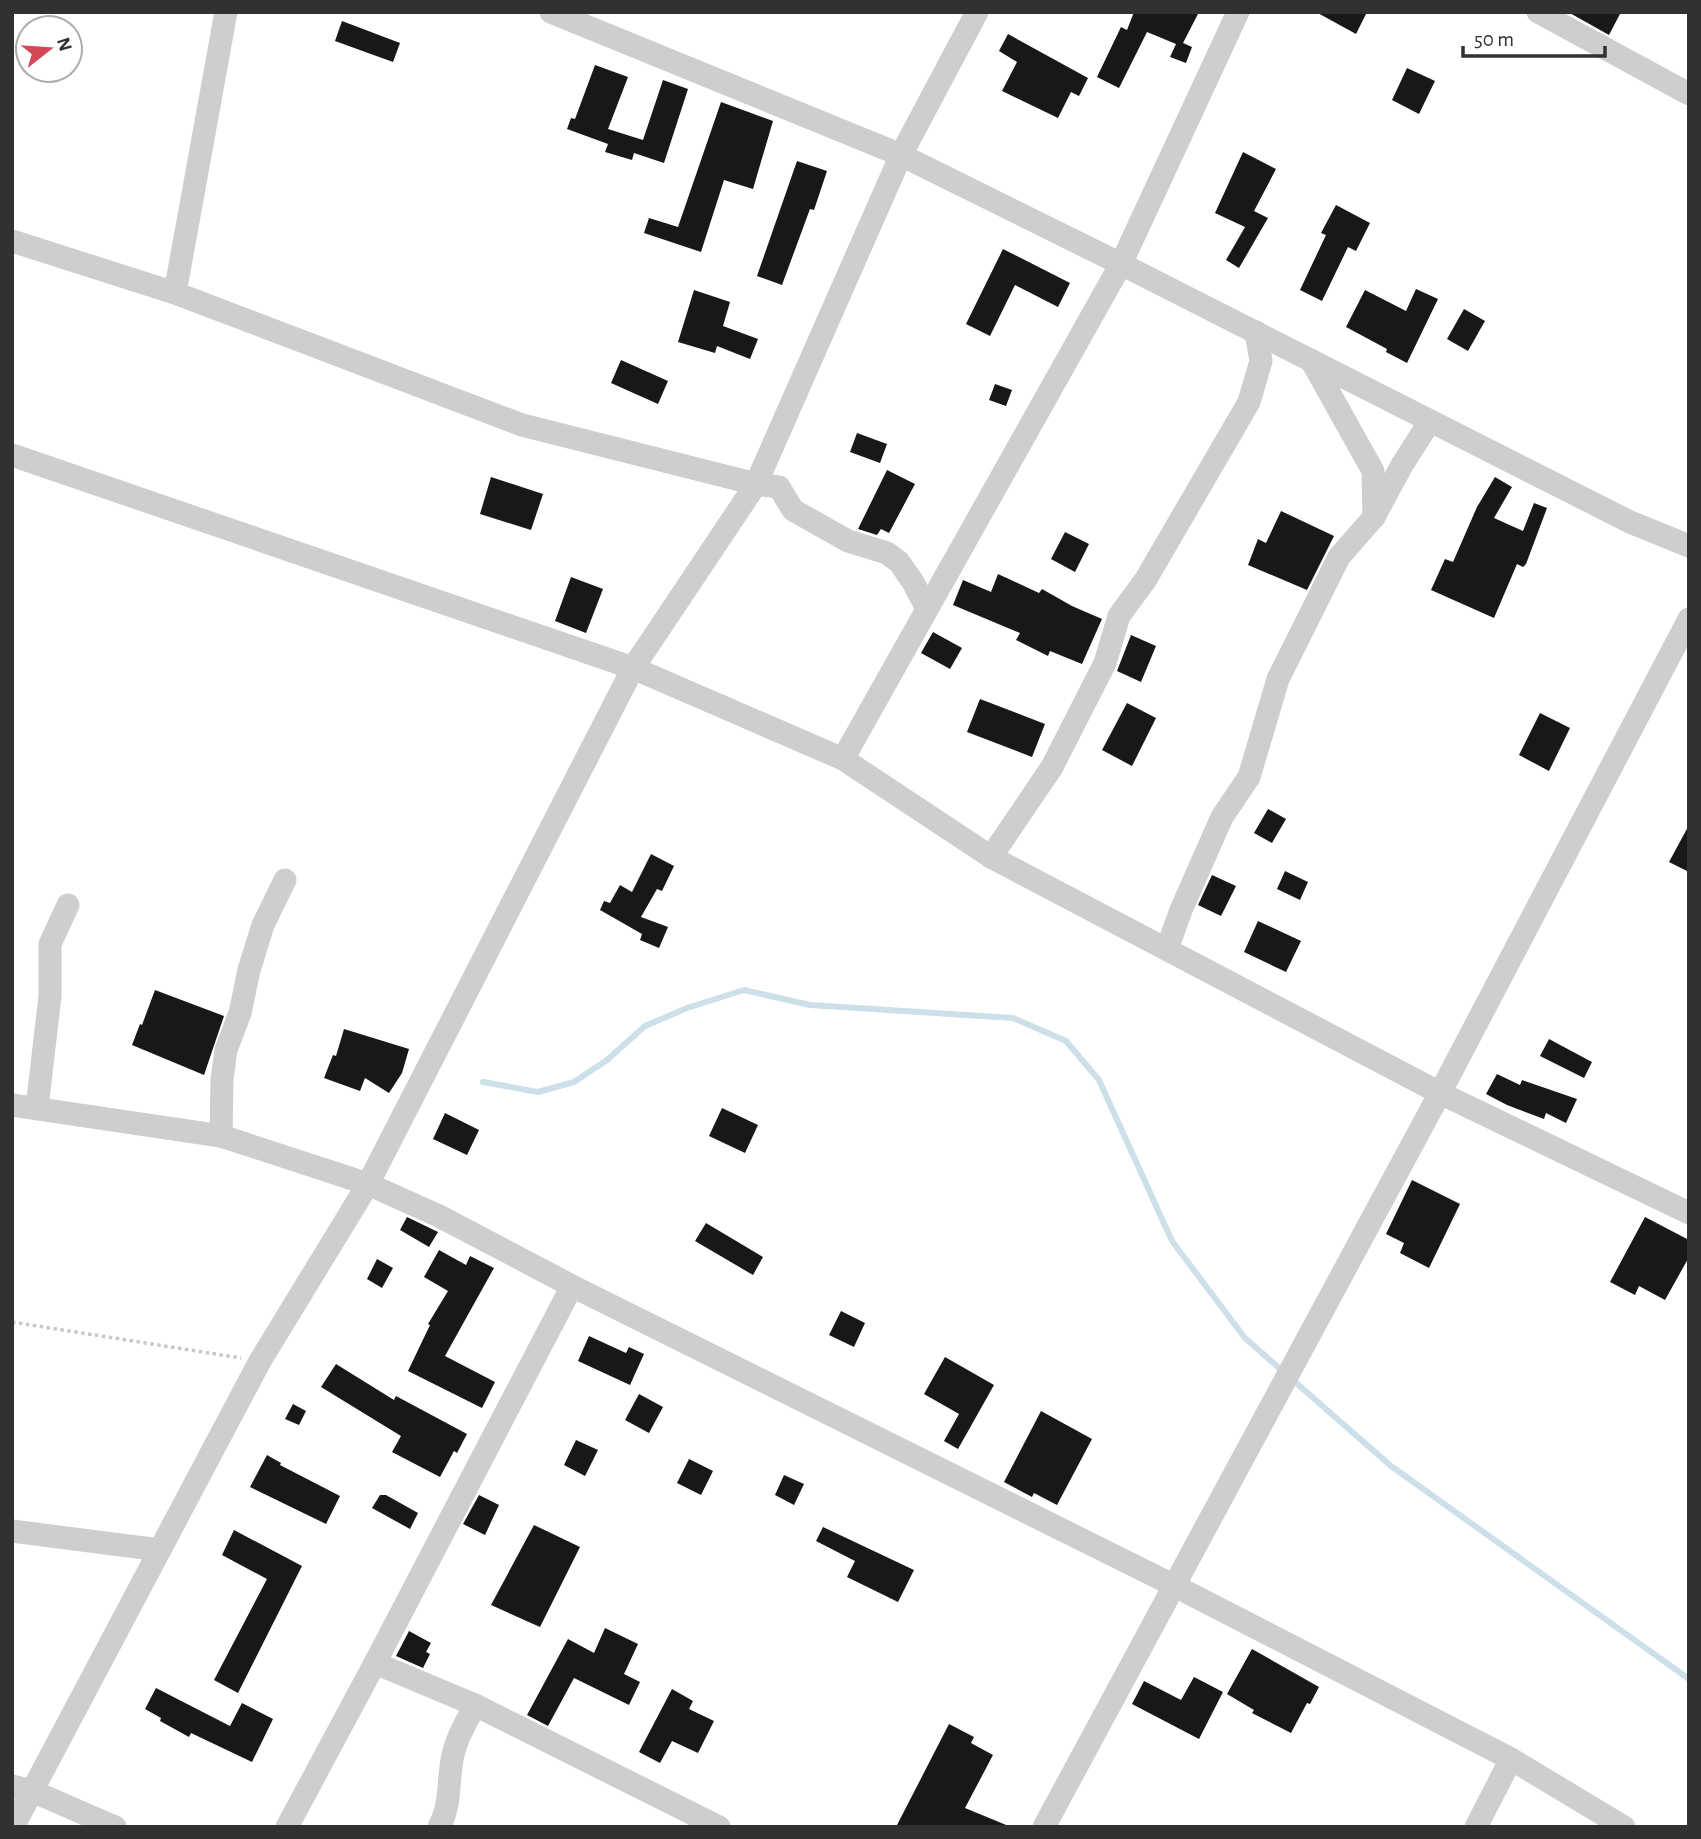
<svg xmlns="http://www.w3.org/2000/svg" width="1701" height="1839" viewBox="0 0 1701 1839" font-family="'Alegreya Sans',sans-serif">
<rect width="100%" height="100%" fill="#fff"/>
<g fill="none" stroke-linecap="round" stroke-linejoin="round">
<!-- stream -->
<path stroke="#cddfe8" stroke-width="6" d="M483 1082 538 1092 574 1082 607 1060 645 1026 687 1008 744 990 810 1005 1013 1018 1066 1041 1099 1080 1172 1241 1245 1338 1391 1466 1689 1679"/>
</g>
<!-- building -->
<g fill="#181818">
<path d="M1134 12H1199L1183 43 1192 47 1186 63 1170 57 1176 44 1147 32 1119 88 1097 77 1121 27 1127 30Z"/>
<path d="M1316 12H1367L1356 34Z"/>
<path d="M1568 12H1621L1609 35Z"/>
<path d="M342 21 400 43 393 62 335 41Z"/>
<path d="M1008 34 1088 78 1079 96 1071 92 1058 118 1002 91 1017 62 999 51Z"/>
<path d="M595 65 628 77 608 129 643 140 663 80 688 89 664 163 634 153 632 160 605 152 608 144 567 129 571 118 575 119Z"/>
<path d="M1407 68 1435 81 1419 114 1392 100Z"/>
<path d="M721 102 773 121 753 189 724 180 701 252 644 233 649 218 678 227Z"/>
<path d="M1243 152 1276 169 1254 211 1268 218 1239 268 1226 260 1245 227 1215 213Z"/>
<path d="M797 161 827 171 814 210 810 209 782 285 757 276Z"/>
<path d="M1336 205 1370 223 1356 251 1348 247 1322 301 1300 290 1326 235 1321 233Z"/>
<path d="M1003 249 1070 283 1058 307 1015 285 990 336 966 324Z"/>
<path d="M1416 289 1438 299 1407 363 1386 352 1387 349 1346 327 1365 290 1406 311Z"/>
<path d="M694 290 730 302 723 326 758 339 750 359 717 346 715 353 678 342Z"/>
<path d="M1464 309 1485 321 1468 351 1447 339Z"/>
<path d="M621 360 668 381 658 404 611 383Z"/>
<path d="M995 384 1012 390 1006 406 989 400Z"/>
<path d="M857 433 887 444 880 463 850 452Z"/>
<path d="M887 470 915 484 889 533 881 529 877 535 858 529Z"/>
<path d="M491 477 543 494 531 530 480 514Z"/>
<path d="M1495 477 1512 487 1494 518 1523 531 1534 503 1547 508 1526 564 1523 567 1517 564 1494 618 1431 590 1445 559 1453 562 1477 507Z"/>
<path d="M1281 511 1334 536 1307 590 1248 565 1258 539 1266 543Z"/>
<path d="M1065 532 1089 544 1075 572 1051 559Z"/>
<path d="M998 574 1039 593 1042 589 1072 606 1102 619 1082 664 1050 651 1048 656 1016 640 1020 633 953 605 963 580 991 592Z"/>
<path d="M571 577 603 589 586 633 555 621Z"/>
<path d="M933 632 962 648 950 669 921 653Z"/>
<path d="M1131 635 1156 646 1141 682 1117 671Z"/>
<path d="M980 699 1045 724 1032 757 967 732Z"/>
<path d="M1127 703 1156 718 1132 766 1102 750Z"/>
<path d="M1540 713 1570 728 1549 771 1519 755Z"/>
<path d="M1268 809 1286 819 1272 843 1254 833Z"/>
<path d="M1689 825V872L1669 862Z"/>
<path d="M651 854 674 866 662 891 657 889 641 917 668 927 659 948 640 940 642 934 600 910 604 901 610 903 620 885 632 892Z"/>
<path d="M1285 871 1308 882 1300 900 1277 889Z"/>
<path d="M1212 875 1236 886 1221 916 1198 905Z"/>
<path d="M1258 921 1301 941 1286 972 1244 952Z"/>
<path d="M155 990 224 1016 204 1075 132 1045 140 1024 142 1025Z"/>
<path d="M344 1029 409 1049 402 1073 389 1093 365 1078 360 1091 324 1078 333 1055 336 1056Z"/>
<path d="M1549 1039 1592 1062 1584 1078 1540 1056Z"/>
<path d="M1497 1074 1520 1085 1522 1080 1577 1099 1566 1123 1546 1113 1544 1119 1507 1105 1486 1094Z"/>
<path d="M722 1108 758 1125 745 1153 709 1136Z"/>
<path d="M445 1113 479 1130 467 1155 433 1139Z"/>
<path d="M1412 1180 1460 1204 1429 1268 1400 1253 1404 1243 1386 1234Z"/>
<path d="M407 1217 438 1232 429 1247 400 1230Z"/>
<path d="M1645 1217 1689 1240V1257L1665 1300 1639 1286 1635 1295 1610 1282Z"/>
<path d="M706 1223 763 1257 753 1275 695 1241Z"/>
<path d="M439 1250 466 1265 470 1256 494 1268 445 1356 495 1382 482 1408 408 1371 430 1325 428 1324 448 1291 424 1277Z"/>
<path d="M377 1259 393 1268 382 1288 367 1279Z"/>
<path d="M841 1311 865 1323 854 1347 829 1335Z"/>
<path d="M589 1336 626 1353 629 1347 644 1354 630 1385 578 1361Z"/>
<path d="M945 1357 994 1385 958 1449 944 1441 959 1414 924 1394Z"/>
<path d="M336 1364 394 1400 396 1396 467 1434 457 1453 454 1451 440 1477 392 1452 401 1436 321 1387Z"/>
<path d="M639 1394 663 1407 649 1433 625 1420Z"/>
<path d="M293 1404 306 1411 299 1425 285 1419Z"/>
<path d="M1041 1411 1092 1439 1057 1505 1034 1493 1032 1497 1004 1482Z"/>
<path d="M576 1440 598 1450 585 1476 564 1465Z"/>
<path d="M267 1455 281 1463 280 1465 340 1496 326 1524 250 1487Z"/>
<path d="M689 1459 713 1471 701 1495 677 1483Z"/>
<path d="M784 1475 804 1484 794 1505 775 1495Z"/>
<path d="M380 1495H386L418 1513 410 1529 372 1508Z"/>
<path d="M479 1495 499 1505 485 1535 463 1524Z"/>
<path d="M534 1525 580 1547 540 1627 491 1605Z"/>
<path d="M823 1527 914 1570 898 1602 847 1577 855 1561 816 1541Z"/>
<path d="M234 1530 302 1566 238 1693 214 1680 267 1579 222 1555Z"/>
<path d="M605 1628 638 1644 624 1674 640 1682 629 1705 574 1678 548 1726 527 1715 568 1639 594 1653Z"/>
<path d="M409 1631 431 1643 426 1652 430 1654 423 1668 396 1656Z"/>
<path d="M1252 1649 1319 1687 1310 1704 1307 1703 1291 1733 1252 1713 1254 1710 1227 1694Z"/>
<path d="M1194 1677 1223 1692 1199 1739 1132 1704 1144 1681 1181 1700Z"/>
<path d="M156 1688 230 1726 242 1703 273 1719 252 1762 191 1733 189 1737 160 1721 161 1718 145 1709Z"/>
<path d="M672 1689 693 1701 689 1709 714 1721 698 1753 672 1741 660 1763 639 1752Z"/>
<path d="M949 1724 974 1737 971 1743 993 1755 965 1808 1011 1827H896Z"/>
</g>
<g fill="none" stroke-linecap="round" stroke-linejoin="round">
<!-- path -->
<path stroke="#c8c8c8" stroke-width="3.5" stroke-dasharray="3.5 3.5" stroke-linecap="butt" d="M12 1322 241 1358"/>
<!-- street -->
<g stroke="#cecece" stroke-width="23">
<path d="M551 12 901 155 1121 264 1630 522 1689 546"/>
<path d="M1538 12 1689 94"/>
<path d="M12 241 175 293 522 425 756 484 779 487 793 510 848 541 887 553 899 562 913 582 927 609"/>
<path d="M175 293 226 12"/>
<path d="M1311 360 1373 471 1374 517"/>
<path d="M12 455 633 668 843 759 991 857 1440 1093 1689 1213"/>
<path d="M843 759 1121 264 1238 12"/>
<path d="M991 857 1052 767 1105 663 1119 616 1146 579 1249 402 1261 361 1256 332"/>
<path d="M1167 949 1181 910 1222 817 1249 777 1278 679 1339 557 1374 517 1402 465 1430 421"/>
<path d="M12 1105 221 1136 368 1184 439 1216 572 1286 375 1663 287 1827"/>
<path d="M37 1108 50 996V944L68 905"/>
<path d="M221 1136 222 1079 226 1050 240 1013 249 970 263 925 285 880"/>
<path d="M572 1286 1173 1585 1511 1759 1624 1827"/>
<path d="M12 1531 160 1550"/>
<path d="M375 1663 475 1705 719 1827"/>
<path d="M12 1786 32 1791 115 1827"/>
<path d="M13 1827 260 1361 368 1184 633 668 756 484 901 155 977 12"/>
<path d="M439 1827C450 1807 448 1789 451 1767 453 1744 464 1726 475 1705"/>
<path d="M1044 1827 1440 1093 1689 619"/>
<path d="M1476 1827 1511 1759"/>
</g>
</g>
<!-- border -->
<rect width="1701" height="1839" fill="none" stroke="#313131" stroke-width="28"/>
<!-- north arrow -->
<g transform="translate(49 49) rotate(73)"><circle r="33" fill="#ffffff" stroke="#adadad" stroke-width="2"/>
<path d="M0-5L12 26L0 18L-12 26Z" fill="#d44757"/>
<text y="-10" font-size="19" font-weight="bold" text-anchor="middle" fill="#313131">N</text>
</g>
<!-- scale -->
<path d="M1463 46v10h142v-10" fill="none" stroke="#313131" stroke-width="3.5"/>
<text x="1474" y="46" font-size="21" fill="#313131" stroke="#ffffff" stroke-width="5" paint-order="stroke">50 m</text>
</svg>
